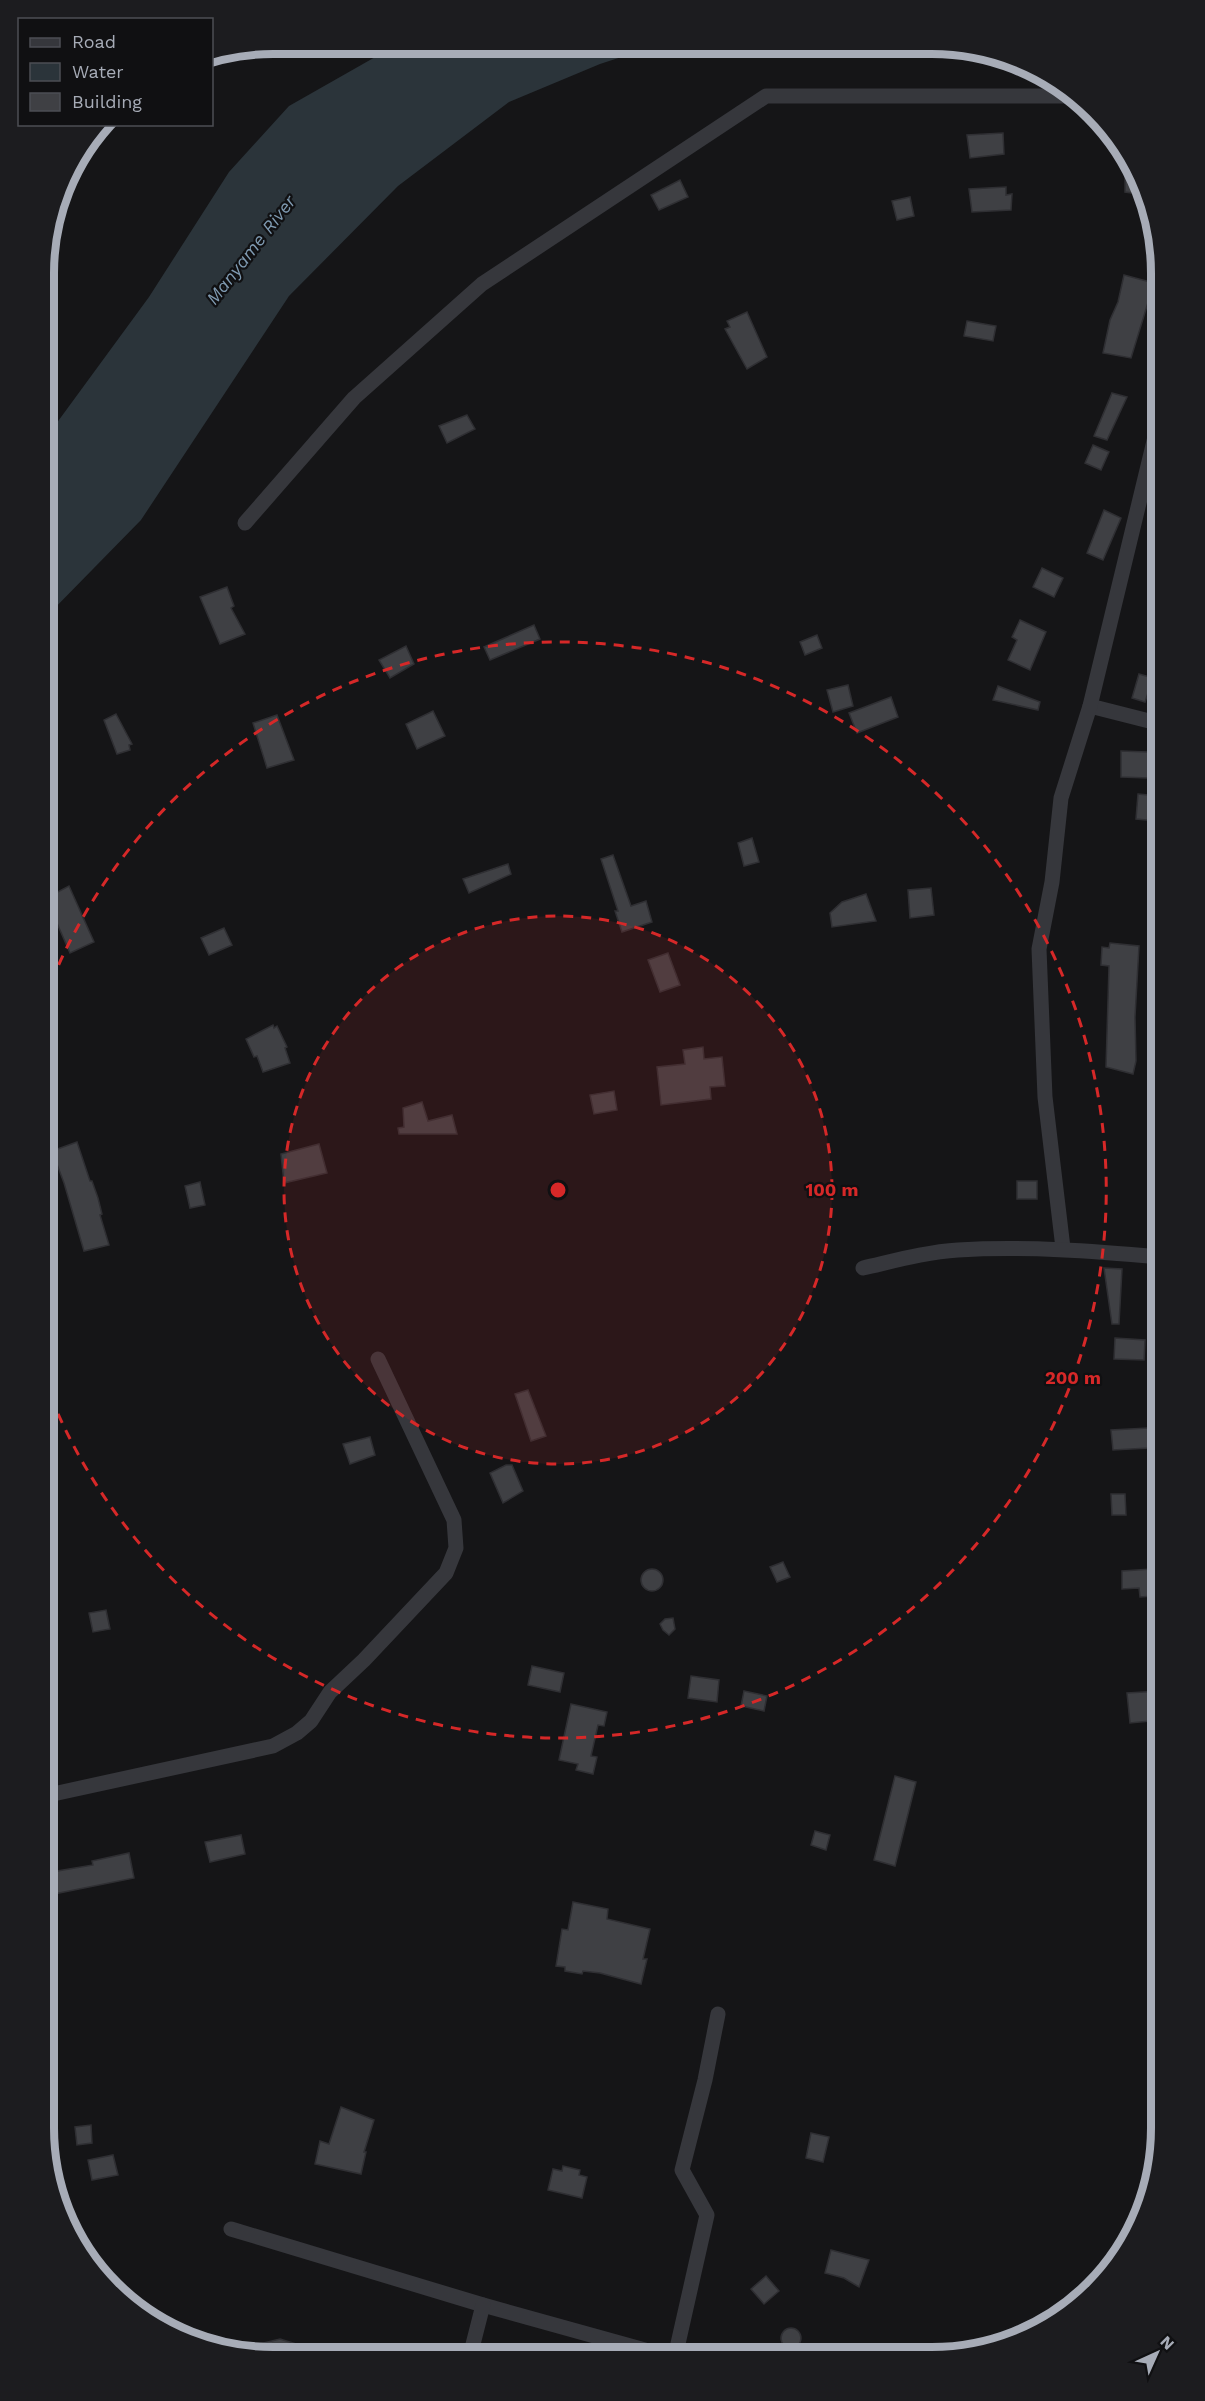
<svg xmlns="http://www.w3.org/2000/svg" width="1205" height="2401" viewBox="0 0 1205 2401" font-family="'Work Sans',sans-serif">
<rect width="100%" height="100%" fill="#151517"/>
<!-- water -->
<path fill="#2b343a" d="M405 44 655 46 600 64 509 102 398 186 289 296 141 520 45 618V439L149 297 229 172 289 106 377 56Z"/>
<!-- building -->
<g fill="#3f4044" stroke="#2f2f33" stroke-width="1.5">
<path d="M1003 133 1004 154 970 158 967 135Z"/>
<path d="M1138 176 1147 195 1125 192V178Z"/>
<path d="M680 180 688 197 659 210 651 195Z"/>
<path d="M1006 187V195L1012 194 1011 210 972 212 969 189Z"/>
<path d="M910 197 914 216 897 220 892 201Z"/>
<path d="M1124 275 1154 283 1131 358 1103 353 1110 320 1118 302Z"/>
<path d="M747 312 767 357 747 369 725 329 730 327 727 321Z"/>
<path d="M967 321 996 326 993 341 964 336Z"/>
<path d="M1112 393 1127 397 1107 440 1094 436Z"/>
<path d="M467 415 475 429 447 443 439 426Z"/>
<path d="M1093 445 1109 452 1101 470 1085 463Z"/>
<path d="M1104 510 1121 518 1103 560 1087 553Z"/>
<path d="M1042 568 1063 578 1054 597 1033 587Z"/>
<path d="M227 587 234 606 231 608 245 634 220 644 200 597Z"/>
<path d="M1020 620 1046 632 1030 670 1008 660 1017 640 1012 637Z"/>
<path d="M534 625 540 639 490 660 484 647Z"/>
<path d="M817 635 822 648 805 655 800 642Z"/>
<path d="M406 646 414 664 390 678 379 660Z"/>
<path d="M1139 674 1153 678 1145 702 1132 698Z"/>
<path d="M848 685 853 706 833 712 827 690Z"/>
<path d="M998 686 1040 702 1038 710 993 700Z"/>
<path d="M891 697 898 717 857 733 849 713Z"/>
<path d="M433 711 445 736 417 749 406 724Z"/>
<path d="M116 714 132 744 129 745 130 750 117 754 104 720Z"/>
<path d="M277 715 294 760 267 768 253 723Z"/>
<path d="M1121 751 1148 752V778L1121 777Z"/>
<path d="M1138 794 1159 796 1157 821 1136 819Z"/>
<path d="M752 838 759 862 744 866 738 843Z"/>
<path d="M613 855 631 906 646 901 652 922 622 932 615 911H618L601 859Z"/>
<path d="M508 864 511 874 469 893 463 879Z"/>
<path d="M69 886 94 942 70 953 46 898Z"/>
<path d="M931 888 934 915 910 918 908 890Z"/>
<path d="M866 894 876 921 832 927 830 913 842 902Z"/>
<path d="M224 928 232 945 209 955 201 938Z"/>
<path d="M1110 943 1139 946 1135 1017 1136 1061 1133 1074 1106 1067 1109 966 1101 965 1102 947 1109 948Z"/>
<path d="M668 953 680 985 660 992 648 960Z"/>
<path d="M273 1025 274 1028 277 1026 287 1047 285 1048 290 1063 263 1072 257 1056 254 1057 246 1039Z"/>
<path d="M703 1047 704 1059 722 1057 725 1086 710 1087 711 1099 661 1105 657 1067 685 1064 683 1050Z"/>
<path d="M614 1091 617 1110 594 1114 590 1095Z"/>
<path d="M422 1102 428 1121 452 1115 457 1134H399L398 1128 404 1127 403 1108Z"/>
<path d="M77 1142 90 1181H92L98 1198 102 1214 100 1215 109 1245 84 1251 64 1183 52 1151Z"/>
<path d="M319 1144 327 1173 284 1183 281 1154Z"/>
<rect x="1017" y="1181" width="20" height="18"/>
<path d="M200 1182 205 1205 190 1208 185 1186Z"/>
<path d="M1104 1268 1122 1269 1119 1324H1112Z"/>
<path d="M1115 1338 1145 1340 1144 1360 1114 1359Z"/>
<path d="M528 1390 546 1436 531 1441 515 1394Z"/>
<path d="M1148 1428 1149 1448 1113 1450 1111 1430Z"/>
<path d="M370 1437 375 1455 350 1464 343 1444Z"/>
<path d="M506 1465H512L523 1491 503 1503 490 1473Z"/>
<path d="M1111 1494H1125L1126 1515H1112Z"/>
<path d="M783 1562 790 1577 777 1582 770 1567Z"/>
<circle cx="652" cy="1580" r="11"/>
<path d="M1152 1569 1154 1596 1140 1597 1139 1588 1122 1589V1571Z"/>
<path d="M106 1610 110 1629 93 1632 89 1613Z"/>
<path d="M673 1618 675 1629 669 1635 663 1630 660 1624 665 1619Z"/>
<path d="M532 1666 564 1673 560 1692 528 1685Z"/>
<path d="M691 1676 719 1680 717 1702 688 1698Z"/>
<path d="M744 1691 767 1696 764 1711 741 1706Z"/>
<path d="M1161 1691V1720L1130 1723 1127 1693Z"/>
<path d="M571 1704 607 1712 604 1726 598 1725 591 1756 597 1757 593 1774 576 1770 578 1764 559 1760Z"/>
<path d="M895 1776 916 1782 895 1866 874 1860Z"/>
<path d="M815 1831 830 1835 826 1850 811 1845Z"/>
<path d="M241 1835 245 1854 210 1862 205 1842Z"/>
<path d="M129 1853 134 1878 44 1896V1870L57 1868V1871L93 1865 92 1861Z"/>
<path d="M573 1902 608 1909 607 1919 650 1929 643 1959H647L641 1984 600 1973 583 1971 582 1974 565 1971V1967L556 1966 562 1929 568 1930Z"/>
<path d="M341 2107 374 2120 364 2152H366L361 2174 315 2164 320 2141 329 2144Z"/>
<path d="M91 2125 92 2143 77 2145 75 2127Z"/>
<path d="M811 2133 829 2137 823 2162 806 2158Z"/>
<path d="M113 2155 118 2175 92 2180 88 2160Z"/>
<path d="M563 2166 580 2170 579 2175 587 2177 582 2198 548 2190 553 2169 562 2171Z"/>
<path d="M831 2250 869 2260 859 2287 844 2278 825 2273Z"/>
<path d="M766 2276 779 2291 764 2304 751 2289Z"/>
<circle cx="791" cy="2338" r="10"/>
<path d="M280 2339 322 2352V2356L243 2355 235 2353 234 2350Z"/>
</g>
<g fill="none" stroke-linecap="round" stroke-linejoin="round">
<!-- street -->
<g stroke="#36373c" stroke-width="15">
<path d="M245 523 354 398 482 284 766 96H1077"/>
<path d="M1090 706 1161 724"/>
<path d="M1063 1248 1045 1097 1039 949 1052 882 1061 798 1090 706 1161 412"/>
<path d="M863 1268C894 1261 926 1252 958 1250 1026 1246 1093 1251 1161 1257"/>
<path d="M44 1796 273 1746 297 1733 311 1721 330 1692 364 1660 446 1573 456 1548 454 1520 378 1359"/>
<path d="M231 2229 483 2305 670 2357"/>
<path d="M470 2356 483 2305"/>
<path d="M675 2357 707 2215 682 2170 705 2080 718 2014"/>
</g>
</g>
<!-- distance rings -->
<circle cx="558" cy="1190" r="274" fill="#d62828" fill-opacity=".12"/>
<g fill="none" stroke="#d62828" stroke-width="3" stroke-dasharray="10 8">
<circle cx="558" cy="1190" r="274"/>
<path d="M45 998A548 548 0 1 1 45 1382"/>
</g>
<g text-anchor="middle" stroke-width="4.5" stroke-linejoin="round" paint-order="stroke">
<!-- water labels -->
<g font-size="18" font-style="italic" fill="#7f9ab1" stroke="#101012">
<text transform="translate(251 250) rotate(-52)" y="6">Manyame River</text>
</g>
</g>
<!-- crop -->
<path d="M0 0H1205V2401H0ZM273 54H932A219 219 0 0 1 1151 273V2128A219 219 0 0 1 932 2347H273A219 219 0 0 1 54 2128V273A219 219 0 0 1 273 54Z" fill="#1c1c1f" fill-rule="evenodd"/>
<path fill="none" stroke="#a7acb7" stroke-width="8" d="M273 54H932A219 219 0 0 1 1151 273V2128A219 219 0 0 1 932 2347H273A219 219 0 0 1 54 2128V273A219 219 0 0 1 273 54Z"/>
<circle cx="558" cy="1190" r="9" fill="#d62828" stroke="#101012" stroke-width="3"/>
<g font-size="18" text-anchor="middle" font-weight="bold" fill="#d62828" stroke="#101012" stroke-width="4.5" stroke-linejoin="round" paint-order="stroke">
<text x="832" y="1196">100 m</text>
<text x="1073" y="1384">200 m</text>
</g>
<!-- legend -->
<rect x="18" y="18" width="195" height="108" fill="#101012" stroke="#4c4e54" stroke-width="1.5"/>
<rect x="30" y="38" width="30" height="9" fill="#36373c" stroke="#4c4e54" stroke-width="1.5"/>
<text x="72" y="48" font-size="18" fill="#a7acb7">Road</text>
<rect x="30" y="63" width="30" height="18" fill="#2b343a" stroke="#4c4e54" stroke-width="1.5"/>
<text x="72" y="78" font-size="18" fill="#a7acb7">Water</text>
<rect x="30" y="93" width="30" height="18" fill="#3f4044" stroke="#4c4e54" stroke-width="1.5"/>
<text x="72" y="108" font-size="18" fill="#a7acb7">Building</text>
<!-- north arrow -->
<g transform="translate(1157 2353) rotate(45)" stroke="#101012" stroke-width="4.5" paint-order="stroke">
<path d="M0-4.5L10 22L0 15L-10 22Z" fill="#a7acb7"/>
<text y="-9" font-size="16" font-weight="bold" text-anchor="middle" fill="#a7acb7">N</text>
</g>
</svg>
